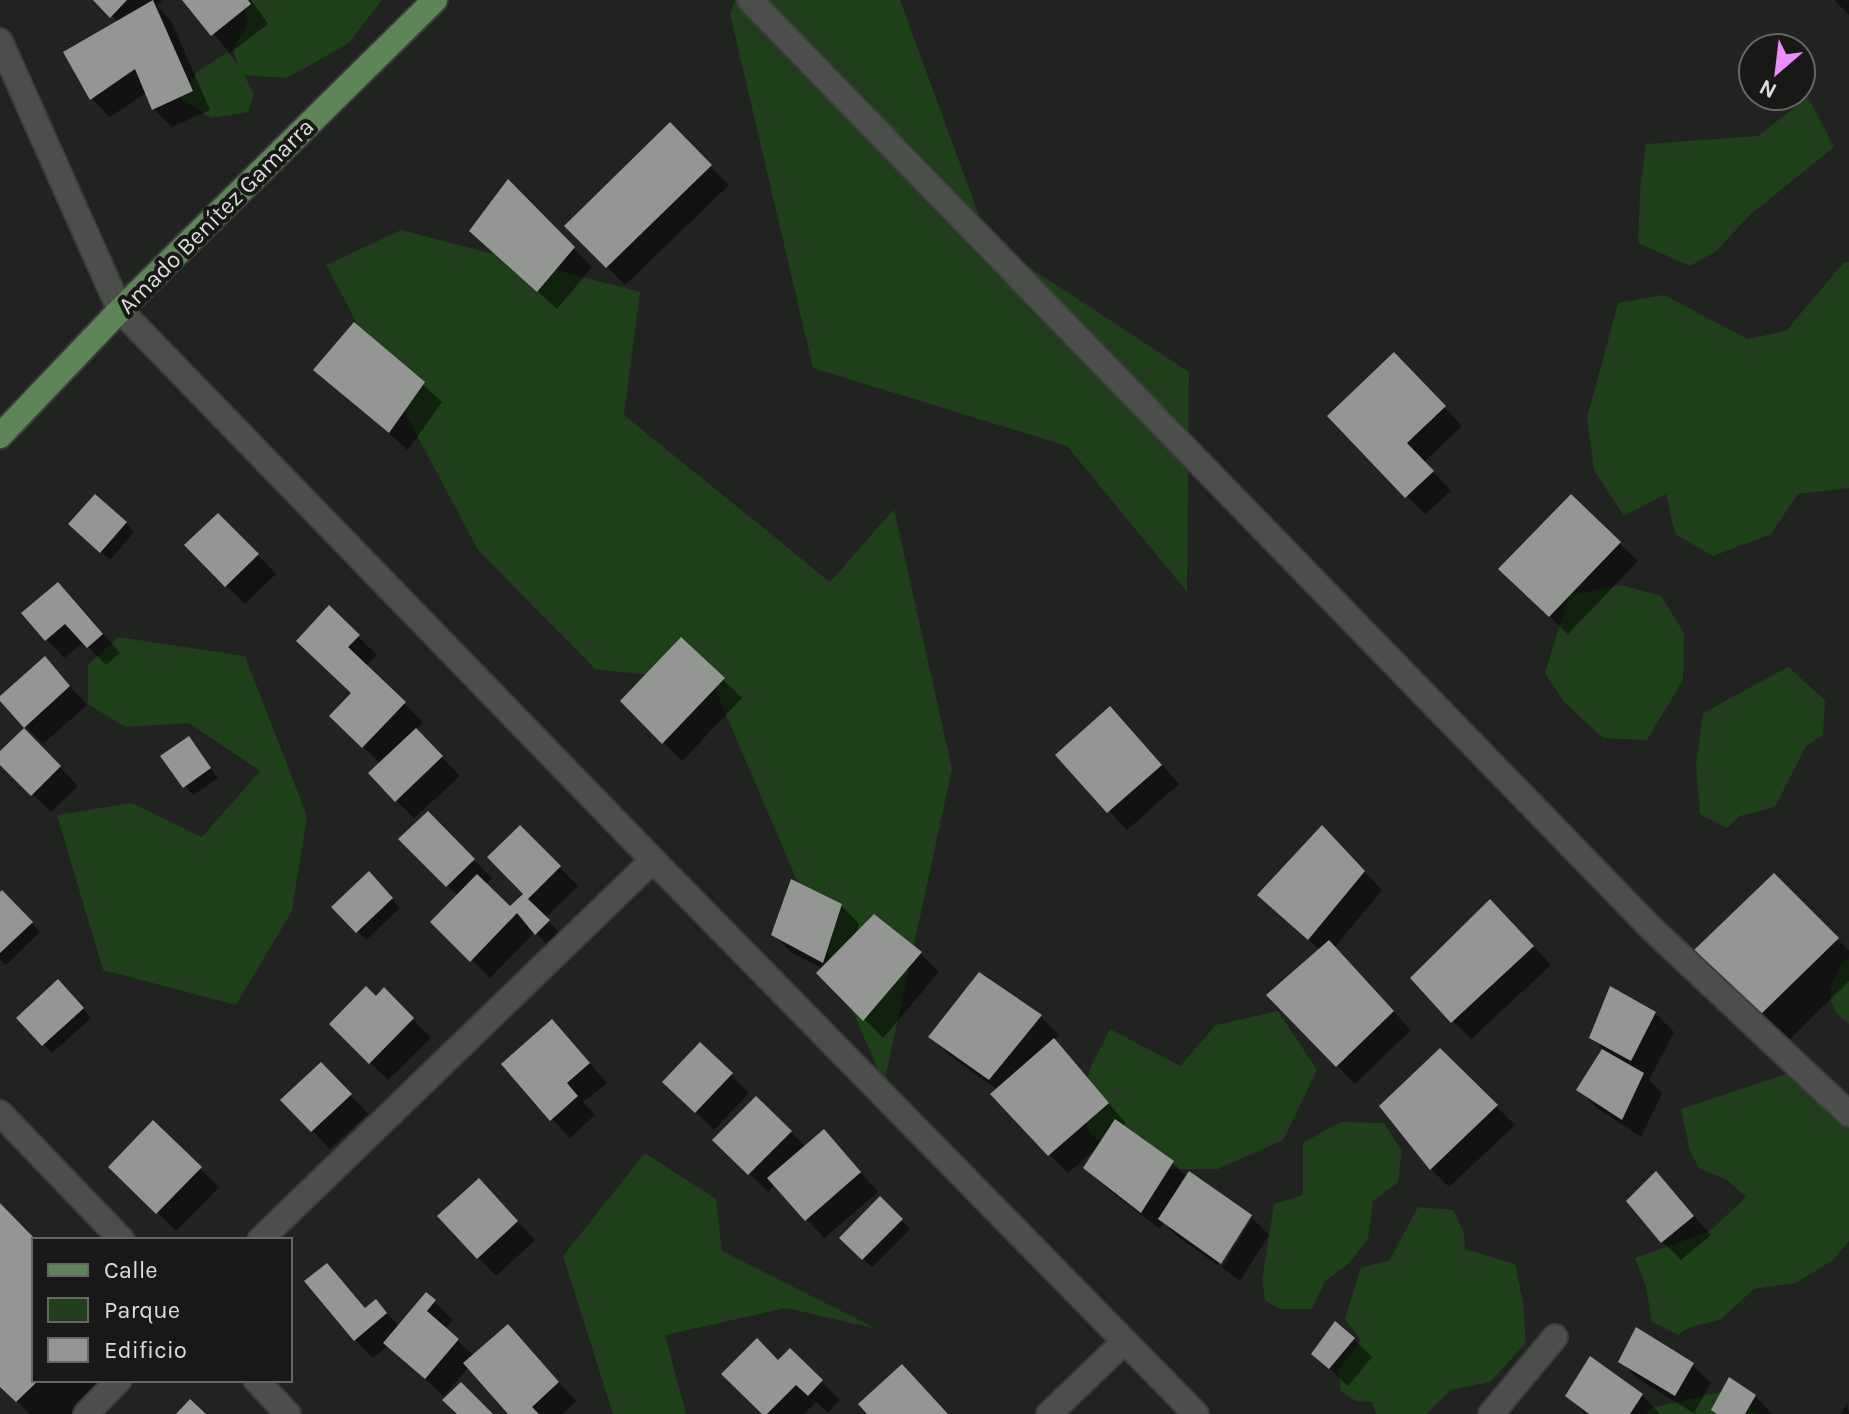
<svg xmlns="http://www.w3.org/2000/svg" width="1849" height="1414" viewBox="0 0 1849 1414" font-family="Karla,sans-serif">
<rect width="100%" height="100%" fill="#212320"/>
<!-- green -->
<g fill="#1e3f19">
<path d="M242 0H382L349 43 287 78 244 75 254 94 248 112 211 118 179 98 198 71 228 52 238 65 233 48 248 23Z"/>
<path d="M735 0H900L988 240 1189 372 1187 592 1067 446 813 368 730 14Z"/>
<path d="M1808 97 1834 147 1750 215 1716 251 1690 266 1638 243 1640 190 1646 144 1758 136Z"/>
<path d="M401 230 640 292 624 415 830 582 894 509 952 769 884 1084 712 682 595 669 478 550 326 265Z"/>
<path d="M1844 262H1849V488L1798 494 1771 534 1713 556 1675 534 1666 494 1624 516 1594 470 1587 418 1618 303 1664 295 1748 339 1786 331Z"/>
<path d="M1621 585 1661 596 1684 633 1683 680 1647 740 1603 738 1564 702 1545 673 1569 595Z"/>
<path d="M118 637 245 656 307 816 292 911 236 1005 103 970 57 815 132 803 202 837 260 771 189 723 125 727 88 704V665Z"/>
<path d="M1788 667 1825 700 1823 735 1806 746 1775 807 1740 816 1727 828 1700 814 1696 765 1703 713Z"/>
<path d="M1849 959V1024C1830 1010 1825 995 1837 973 1840 966 1841 962 1849 959Z"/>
<path d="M1278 1011 1317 1070 1283 1140 1218 1169H1159L1142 1136 1115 1154 1089 1133 1081 1101 1091 1066 1110 1029 1180 1066 1216 1025Z"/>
<path d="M1798 1070 1849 1124V1241L1833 1260 1796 1283 1754 1289 1720 1320 1690 1327 1678 1335 1652 1322 1646 1287 1635 1258 1710 1231 1746 1197 1727 1180 1699 1168 1690 1151 1681 1109Z"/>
<path d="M1340 1122 1384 1123 1402 1151 1398 1182 1373 1201 1368 1239 1349 1263 1325 1281 1312 1309H1279L1265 1300 1262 1280 1274 1204 1303 1195V1143Z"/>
<path d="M645 1153 716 1199 722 1251 877 1329 786 1308 665 1335 686 1414H613L563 1256Z"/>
<path d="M1418 1207 1453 1210 1464 1233 1465 1249 1515 1264 1523 1302 1526 1343 1490 1382 1451 1390 1426 1414H1376L1372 1402 1356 1401 1341 1391 1338 1371 1361 1340 1345 1319 1361 1267 1389 1261Z"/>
<path d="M1720 1392 1759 1414H1646L1652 1408Z"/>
</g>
<!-- shadow -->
<g fill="#0007">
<path d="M96 0H162L157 6 171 21 210 110 172 127 154 109 147 92 110 117 92 99 66 52 118 22Z"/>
<path d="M184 0H251L268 24 230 53Z"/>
<path d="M1834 0H1849V15Z"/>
<path d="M670 125 729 185 625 285 567 226Z"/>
<path d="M508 182 592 267 557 309 490 249Z"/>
<path d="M354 324 442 402 408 450 316 370Z"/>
<path d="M1412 373 1462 426 1424 462 1451 491 1425 514 1330 416Z"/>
<path d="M1571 497 1638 561 1568 634 1519 587Z"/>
<path d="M218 515 276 574 245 604 186 545Z"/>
<path d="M126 523 134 532 110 560 80 533Z"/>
<path d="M76 603 120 653 106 665 84 642 64 658 46 639Z"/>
<path d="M329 608 377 655 366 666 423 722 415 730 460 776 414 818 396 800 381 764 331 716 353 693Z"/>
<path d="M681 640 742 698 682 761 622 701Z"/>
<path d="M45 659 87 705 43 744 25 726Z"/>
<path d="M1128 727 1179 784 1127 830 1058 755Z"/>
<path d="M24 730 78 786 51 812 0 762V754Z"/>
<path d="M188 738 218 778 193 795 185 786Z"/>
<path d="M428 814 492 878 485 885 510 909 526 894 520 828 578 886 545 918 567 940 555 952 535 932 490 978 433 922 458 896 401 839Z"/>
<path d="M1322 828 1382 890 1334 948 1411 1030 1355 1084 1269 995 1320 950 1278 913Z"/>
<path d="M369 874 400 908 366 940 334 907Z"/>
<path d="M1774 875 1849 951V981L1787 1042 1760 1015Z"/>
<path d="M2 893 40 932 6 965 0 959V895Z"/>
<path d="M841 905 859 924 855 936 920 953 939 972 883 1038 819 973 823 969 792 953 774 935Z"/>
<path d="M1509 920 1551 965 1471 1039 1453 1021Z"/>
<path d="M980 974 1041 1017 1059 1035 1054 1041 1126 1123 1122 1126 1173 1163 1187 1177 1190 1174 1251 1217H1248L1218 1265 1179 1238 1164 1222 1160 1229 1104 1186 1086 1168 1099 1146 1068 1173 1049 1154 998 1090 949 1055 931 1037Z"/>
<path d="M58 982 91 1018 52 1053 18 1018Z"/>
<path d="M384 990 431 1038 388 1080 331 1024 376 998Z"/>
<path d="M1655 1013 1674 1032 1649 1080 1662 1093 1641 1137 1597 1108 1579 1090 1604 1050 1592 1038Z"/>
<path d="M570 1040 607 1083 583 1102 595 1115 570 1138 552 1119Z"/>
<path d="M1440 1050 1515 1125 1449 1187 1431 1169Z"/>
<path d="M731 1075 749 1093 714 1130 683 1100Z"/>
<path d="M339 1083 368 1114 330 1149 283 1100Z"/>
<path d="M756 1099 806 1147 824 1131 878 1192 824 1238 775 1184 768 1192 715 1140Z"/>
<path d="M153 1123 219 1187 176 1231 111 1167Z"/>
<path d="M1656 1174 1711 1235 1681 1260 1663 1242Z"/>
<path d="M880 1198 910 1229 872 1267 842 1238Z"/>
<path d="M497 1199 535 1240 496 1276 440 1216Z"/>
<path d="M0 1205 35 1240 34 1380H109L74 1414H30L0 1384Z"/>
<path d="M1252 1218 1269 1235 1240 1281 1222 1267Z"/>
<path d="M327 1265 367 1309 376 1302 399 1326 427 1295 453 1320 445 1329 474 1356 508 1326 576 1401 562 1414H511L469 1366 444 1396 388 1346 373 1358 355 1340Z"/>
<path d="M1354 1339 1372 1357 1348 1386 1313 1353Z"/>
<path d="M790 1351 840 1400 828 1413 816 1402 804 1414H764L778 1362Z"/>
<path d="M1620 1361 1692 1365 1711 1383 1694 1413 1639 1380Z"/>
<path d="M1642 1395 1660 1414H1586L1568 1396Z"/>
<path d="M1755 1396 1772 1414H1718Z"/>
<path d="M1847 1403 1849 1414H1841Z"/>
</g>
<!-- building -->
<g fill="#949694">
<path d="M93 0H127L110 18Z"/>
<path d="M153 0 193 91 152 110 135 69 90 100 63 52Z"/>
<path d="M182 0H248L251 4 211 36Z"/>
<path d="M670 122 712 165 606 268 564 226Z"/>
<path d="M508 179 575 247 537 292 469 231Z"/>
<path d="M354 322 425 382 389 433 313 370Z"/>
<path d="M1394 352 1446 406 1407 443 1434 471 1405 498 1327 416Z"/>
<path d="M95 494 127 522 100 553 68 524Z"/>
<path d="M1571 494 1621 542 1549 617 1498 569Z"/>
<path d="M218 513 259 554 225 587 184 545Z"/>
<path d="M58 582 103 634 87 648 65 624 45 641 21 613Z"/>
<path d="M329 605 360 635 348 647 406 702 362 748 329 716 351 693 296 641Z"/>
<path d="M681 637 725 678 662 744 620 701Z"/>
<path d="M45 656 70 686 24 728 0 701V696Z"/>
<path d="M1110 706 1162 765 1107 813 1055 755Z"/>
<path d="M24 728 61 766 31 796 0 765V751Z"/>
<path d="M416 728 443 756 395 802 368 773Z"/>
<path d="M189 736 211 768 183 788 160 756Z"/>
<path d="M428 811 475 859 446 887 398 839Z"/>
<path d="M520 825 561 866 528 899 550 920 535 935 517 913 470 962 430 922 477 874 510 906 523 894 487 857Z"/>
<path d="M1322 825 1365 871 1308 940 1257 895Z"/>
<path d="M369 871 393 898 356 933 331 907Z"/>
<path d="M1774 873 1839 938 1759 1016 1694 950Z"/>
<path d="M791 879 842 904 823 963 771 935Z"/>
<path d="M2 890 33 922 0 953V892Z"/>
<path d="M1490 899 1534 946 1451 1023 1410 978Z"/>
<path d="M874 914 922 952 863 1021 816 973Z"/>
<path d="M1329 940 1394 1011 1336 1067 1266 995Z"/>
<path d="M979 972 1042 1015 989 1080 928 1037Z"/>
<path d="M58 979 84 1008 42 1046 16 1018Z"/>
<path d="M366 986 376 996 384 987 414 1018 369 1064 329 1024Z"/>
<path d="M1610 986 1656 1012 1631 1061 1589 1038Z"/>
<path d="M552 1019 590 1063 567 1083 578 1096 550 1121 501 1064Z"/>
<path d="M1054 1038 1109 1103 1048 1156 990 1094Z"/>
<path d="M700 1042 733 1073 695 1113 662 1082Z"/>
<path d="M1440 1048 1498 1105 1430 1170 1379 1106Z"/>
<path d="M1602 1049 1644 1073 1622 1120 1576 1090Z"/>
<path d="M321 1062 352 1094 311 1132 280 1100Z"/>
<path d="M756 1096 792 1131 748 1175 712 1140Z"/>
<path d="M1115 1119 1174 1161 1141 1213 1083 1168Z"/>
<path d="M153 1120 202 1167 156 1214 108 1167Z"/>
<path d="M824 1129 861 1172 805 1221 767 1178Z"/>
<path d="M1189 1171 1252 1215 1221 1264 1158 1219Z"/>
<path d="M1656 1171 1694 1216 1661 1243 1626 1201Z"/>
<path d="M479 1178 518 1221 477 1259 437 1216Z"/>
<path d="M880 1196 903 1219 862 1260 839 1238Z"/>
<path d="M0 1203 36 1240H34V1380H39L16 1402 0 1387Z"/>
<path d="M327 1263 365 1308 376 1299 387 1313 354 1341 304 1281Z"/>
<path d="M426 1292 436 1300 427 1311 459 1339 425 1379 383 1343Z"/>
<path d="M1335 1321 1355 1338 1329 1369 1311 1354Z"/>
<path d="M508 1324 559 1382 532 1407 539 1414H508L463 1363Z"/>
<path d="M1636 1327 1694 1363 1675 1396 1618 1362Z"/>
<path d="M757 1338 778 1360 790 1348 823 1380 808 1396 796 1385 767 1414H762L721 1374Z"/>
<path d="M1590 1356 1643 1394 1630 1414H1589L1565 1396Z"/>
<path d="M902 1364 948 1414H867L858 1404Z"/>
<path d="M1729 1377 1756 1395 1745 1414H1717L1711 1410Z"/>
<path d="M461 1382 493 1414H457L442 1400Z"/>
<path d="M190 1399 206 1414H176Z"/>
</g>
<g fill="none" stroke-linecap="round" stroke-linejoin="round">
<defs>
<g id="minor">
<path d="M750 0 1652 929 1849 1114"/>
<path d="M0 41 120 310 653 860 1196 1414"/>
<path d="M0 1113 122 1240"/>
<path d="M260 1240 653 860"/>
<path d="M256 1380 288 1414"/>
<path d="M86 1414 119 1380"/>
<path d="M1049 1414 1124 1342"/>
<path d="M1491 1414 1555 1337"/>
</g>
<path id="major" d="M0 436 120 310 435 0"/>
</defs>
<!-- minor casing -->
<use href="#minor" stroke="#3c3e3c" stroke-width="28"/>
<!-- major casing -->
<use href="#major" stroke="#3c3e3c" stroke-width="28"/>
<!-- minor -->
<use href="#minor" stroke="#4c4e4c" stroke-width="24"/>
<!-- major -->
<use href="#major" stroke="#60845a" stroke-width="24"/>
</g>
<g text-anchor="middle" stroke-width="8" stroke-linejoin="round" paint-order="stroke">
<!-- street labels -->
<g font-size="24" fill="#dbdddb" stroke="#181917">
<text transform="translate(216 216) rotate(-45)" y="8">Amado Benítez Gamarra</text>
</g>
</g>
<!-- legend -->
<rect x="32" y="1238" width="260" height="144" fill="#181917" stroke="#666765" stroke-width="2"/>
<rect x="48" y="1264" width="40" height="12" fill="#60845a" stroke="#666765" stroke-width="2"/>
<text x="104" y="1278" font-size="24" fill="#dbdddb">Calle</text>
<rect x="48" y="1298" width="40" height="24" fill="#1e3f19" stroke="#666765" stroke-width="2"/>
<text x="104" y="1318" font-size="24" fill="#dbdddb">Parque</text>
<rect x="48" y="1338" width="40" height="24" fill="#949694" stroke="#666765" stroke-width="2"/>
<text x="104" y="1358" font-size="24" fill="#dbdddb">Edificio</text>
<!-- north arrow -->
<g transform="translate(1777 72) rotate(208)"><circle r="38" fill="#181917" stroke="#666765" stroke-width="2"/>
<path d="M0-6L14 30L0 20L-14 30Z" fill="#ea8dfd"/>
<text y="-12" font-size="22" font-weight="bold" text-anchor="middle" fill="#dbdddb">N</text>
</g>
</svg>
